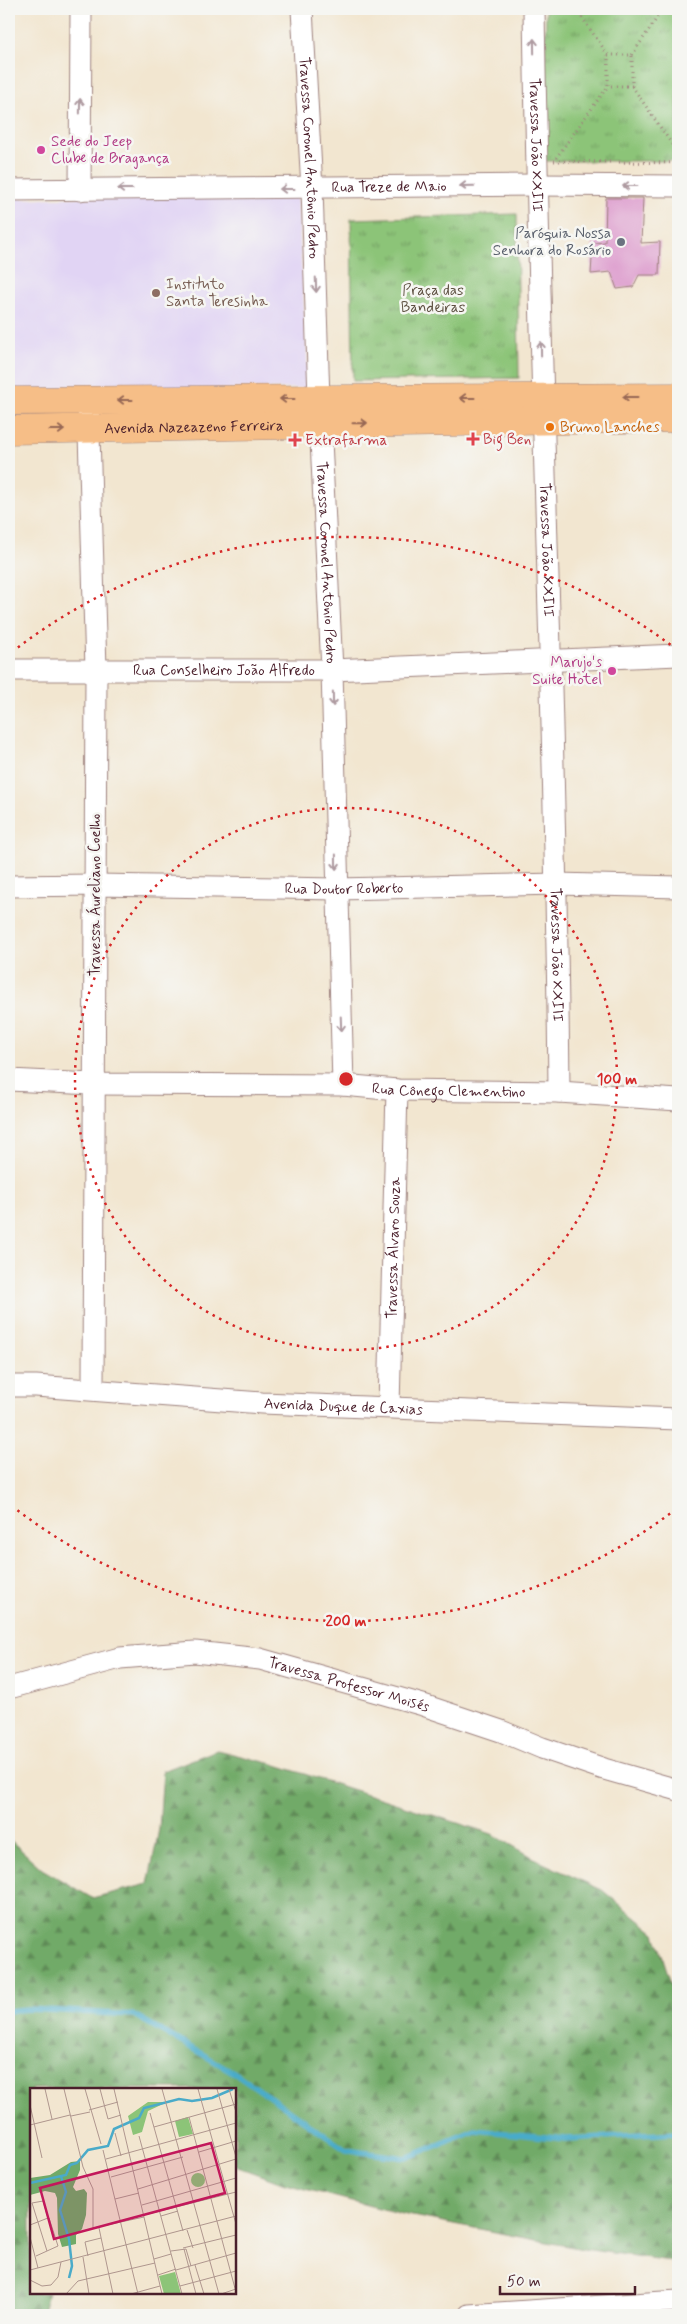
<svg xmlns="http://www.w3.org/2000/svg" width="687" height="2324" viewBox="0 0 687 2324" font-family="Mynerve,sans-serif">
<defs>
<pattern id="forest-firs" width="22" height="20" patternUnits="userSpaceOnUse" patternTransform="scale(1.25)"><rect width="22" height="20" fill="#71aa68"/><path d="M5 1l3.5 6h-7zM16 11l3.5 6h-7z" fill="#5f8a56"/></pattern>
<pattern id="park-tufts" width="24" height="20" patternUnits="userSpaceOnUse" patternTransform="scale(1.25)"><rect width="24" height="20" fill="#8cc478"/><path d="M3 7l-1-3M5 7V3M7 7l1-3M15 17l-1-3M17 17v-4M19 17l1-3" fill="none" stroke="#749f63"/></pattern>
</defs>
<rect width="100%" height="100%" fill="#f6f6f2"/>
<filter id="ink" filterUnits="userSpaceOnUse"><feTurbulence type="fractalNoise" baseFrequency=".02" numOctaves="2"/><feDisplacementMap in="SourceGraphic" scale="10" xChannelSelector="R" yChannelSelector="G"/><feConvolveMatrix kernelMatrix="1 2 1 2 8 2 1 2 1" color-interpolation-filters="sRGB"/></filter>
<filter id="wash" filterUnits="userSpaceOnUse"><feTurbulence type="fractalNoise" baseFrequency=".0096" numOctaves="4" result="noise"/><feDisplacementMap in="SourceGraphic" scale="20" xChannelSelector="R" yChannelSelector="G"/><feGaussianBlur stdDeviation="1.12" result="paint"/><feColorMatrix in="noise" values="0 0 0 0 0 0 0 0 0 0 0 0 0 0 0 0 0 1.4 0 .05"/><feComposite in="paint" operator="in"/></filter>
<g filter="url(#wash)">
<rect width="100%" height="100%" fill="#f2e6d0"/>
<!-- built -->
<path fill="#e1d4f4" d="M297 193 309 388 9 392V199Z"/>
<!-- forest -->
<path fill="url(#forest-firs)" stroke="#5e644a" d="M217 1750 273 1764 492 1834 543 1863 602 1890 655 1933 674 1993 678 1997V2262L583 2249 402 2214 285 2184 235 2166V2089H31V2293H48L42 2315H9V1839L42 1869 92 1898 148 1884 159 1829 163 1771Z"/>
<!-- park -->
<g fill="url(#park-tufts)" stroke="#6b7252">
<path d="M546 9H678L677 161H544Z"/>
<path d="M517 214 519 378 353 381 351 219Z"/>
</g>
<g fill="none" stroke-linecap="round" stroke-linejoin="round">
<!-- stream -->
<path stroke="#4aabc9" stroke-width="5.5" d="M9 2011 27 2009 134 2015 235 2073 346 2150 406 2158 475 2130 566 2139 678 2133"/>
</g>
<g id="blocks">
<!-- building -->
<path fill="#dd9bcd" d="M606 198H643L641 243 660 242 659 275H639L633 287 617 289 611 272 591 274 593 243 605 242Z"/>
</g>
</g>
<g filter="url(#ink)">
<use href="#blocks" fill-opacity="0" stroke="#9e827e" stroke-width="1"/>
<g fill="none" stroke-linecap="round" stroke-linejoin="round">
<defs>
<g id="minor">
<path id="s1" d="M302 9 312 189 319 398 332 670 343 1085"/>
<path id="s2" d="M534 9C539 370 556 731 559 1092"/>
<path id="s3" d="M9 190 538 185 678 186"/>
<path d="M80 190 81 9"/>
<path d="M88 400 96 669 93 1389"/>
<path id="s4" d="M9 670H332L678 655"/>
<path id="s5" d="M9 886 96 885 337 889 557 884 678 887"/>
<path id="s6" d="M9 1080 93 1084 343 1085 397 1090 559 1092 678 1100"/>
<path id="s7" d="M9 1386H36L262 1403 678 1419"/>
<path id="s8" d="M389 1407 397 1090"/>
<path id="s9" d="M9 1688 120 1658 195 1652 260 1659 423 1705 501 1731 542 1748 604 1769 678 1790"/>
<path d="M469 2315 678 2301"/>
</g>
<g id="major">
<path d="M9 401 678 397"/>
<path id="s10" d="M9 430 678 418"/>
</g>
</defs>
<!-- minor casing -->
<use href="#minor" stroke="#9e827e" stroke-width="23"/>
<!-- major casing -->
<use href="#major" stroke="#9e827e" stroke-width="29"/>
<!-- path -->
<g stroke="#9e827e" stroke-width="3" stroke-dasharray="1 4" stroke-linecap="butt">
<path d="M576 9 608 55V86H632V55H608"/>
<path d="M632 55 663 9"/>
<path d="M632 86 678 153"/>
<path d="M556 158 608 86"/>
<path d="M554 161 678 163"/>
</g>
<!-- minor -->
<use href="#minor" stroke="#fff" stroke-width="21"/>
<!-- major -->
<use href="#major" stroke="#f6be87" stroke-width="28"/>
</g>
<!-- one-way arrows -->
<defs><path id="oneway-shaft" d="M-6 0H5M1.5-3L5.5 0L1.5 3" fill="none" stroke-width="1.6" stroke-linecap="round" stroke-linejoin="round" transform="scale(1.25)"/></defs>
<g stroke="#ae9aa0">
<use href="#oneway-shaft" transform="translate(534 46) rotate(-91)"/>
<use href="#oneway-shaft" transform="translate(80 106) rotate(-89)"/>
<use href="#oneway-shaft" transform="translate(467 186) rotate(179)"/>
<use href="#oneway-shaft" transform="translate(630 186) rotate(-180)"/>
<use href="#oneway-shaft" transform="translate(125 189) rotate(180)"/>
<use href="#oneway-shaft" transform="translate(287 189) rotate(180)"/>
<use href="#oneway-shaft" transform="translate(316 285) rotate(88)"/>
<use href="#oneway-shaft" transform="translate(541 349) rotate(-91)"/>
<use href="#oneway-shaft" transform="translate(333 699) rotate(89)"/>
<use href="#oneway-shaft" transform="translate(336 862) rotate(89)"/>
<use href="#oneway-shaft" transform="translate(341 1024) rotate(88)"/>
</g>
<g stroke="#976754">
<use href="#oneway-shaft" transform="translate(630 397) rotate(180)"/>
<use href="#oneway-shaft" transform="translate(467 398) rotate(180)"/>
<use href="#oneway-shaft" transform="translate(287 399) rotate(180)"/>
<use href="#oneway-shaft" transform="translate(125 400) rotate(180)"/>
<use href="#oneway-shaft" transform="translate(360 423) rotate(-1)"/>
<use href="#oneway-shaft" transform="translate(57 430)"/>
</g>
</g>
<!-- distance rings -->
<g fill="none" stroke="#d62828" stroke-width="2.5" stroke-dasharray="2.5 5">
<circle cx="346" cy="1079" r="271"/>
<path d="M676 1509A542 542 0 0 1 12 1506M12 652A542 542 0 0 1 676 649"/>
</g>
<!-- markers -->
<g fill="#d1479c" stroke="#f6f6f2" stroke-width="2">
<circle cx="41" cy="150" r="5"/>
<circle cx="612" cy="671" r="5"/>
</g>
<circle fill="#6b7280" stroke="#f6f6f2" stroke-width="2" cx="621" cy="242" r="5"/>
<circle fill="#8d6e63" stroke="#f6f6f2" stroke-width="2" cx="156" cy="293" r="5"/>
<circle fill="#e8710a" stroke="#f6f6f2" stroke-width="2" cx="550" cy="427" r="5"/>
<g fill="#e0444e" stroke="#f6f6f2" stroke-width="2">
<path d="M470.5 431.5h5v5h5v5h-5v5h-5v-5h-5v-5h5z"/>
<path d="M292.5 432.5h5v5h5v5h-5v5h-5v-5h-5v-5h5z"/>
</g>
<g text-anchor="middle" stroke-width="5" stroke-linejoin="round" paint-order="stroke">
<!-- hotel labels -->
<g font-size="15" fill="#b23c85" stroke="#f6f6f2" text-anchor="start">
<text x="51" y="146">Sede do Jeep<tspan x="51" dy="17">Clube de Bragança</tspan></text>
<text x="602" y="667" text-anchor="end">Marujo's<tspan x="602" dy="17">Suite Hotel</tspan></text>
</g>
<!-- street labels -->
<g font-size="15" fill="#4a1f2b" stroke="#f6f6f2">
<text dy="5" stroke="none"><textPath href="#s2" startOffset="136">Travessa João XXIII</textPath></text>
<text dy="5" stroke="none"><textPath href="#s1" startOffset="149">Travessa Coronel Antônio Pedro</textPath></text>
<text dy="5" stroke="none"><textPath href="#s3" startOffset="380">Rua Treze de Maio</textPath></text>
<text dy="5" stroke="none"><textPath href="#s10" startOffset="185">Avenida Nazeazeno Ferreira</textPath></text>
<text dy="5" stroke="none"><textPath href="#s2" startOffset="541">Travessa João XXIII</textPath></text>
<text dy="5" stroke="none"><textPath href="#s1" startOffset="554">Travessa Coronel Antônio Pedro</textPath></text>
<text dy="5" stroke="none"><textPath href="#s4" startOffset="215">Rua Conselheiro João Alfredo</textPath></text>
<text dy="5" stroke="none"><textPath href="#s5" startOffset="335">Rua Doutor Roberto</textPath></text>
<text transform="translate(95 895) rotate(-90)" y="5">Travessa Áureliano Coelho</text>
<text dy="5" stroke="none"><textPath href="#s2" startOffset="946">Travessa João XXIII</textPath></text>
<text dy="5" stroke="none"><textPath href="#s6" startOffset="440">Rua Cônego Clementino</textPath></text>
<text dy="5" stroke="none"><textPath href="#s8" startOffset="159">Travessa Álvaro Souza</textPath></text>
<text dy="5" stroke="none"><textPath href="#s7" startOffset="335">Avenida Duque de Caxias</textPath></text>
<text dy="5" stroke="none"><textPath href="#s9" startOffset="348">Travessa Professor Moisés</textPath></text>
</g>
<!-- worship labels -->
<g font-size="15" fill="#5b616d" stroke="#f6f6f2" text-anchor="end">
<text x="611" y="238">Paróquia Nossa<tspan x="611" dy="17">Senhora do Rosário</tspan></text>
</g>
<!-- education labels -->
<g font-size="15" fill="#785e54" stroke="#f6f6f2" text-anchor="start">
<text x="166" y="289">Instituto<tspan x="166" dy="17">Santa Teresinha</tspan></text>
</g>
<!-- park labels -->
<g font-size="15" fill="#5e5142" stroke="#f6f6f2">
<text x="433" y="295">Praça das<tspan x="433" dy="17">Bandeiras</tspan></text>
</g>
<!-- food labels -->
<g font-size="15" fill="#c56008" stroke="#f6f6f2" text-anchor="start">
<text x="560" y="432">Bruno Lanches</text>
</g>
<!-- health labels -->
<g font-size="15" fill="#be3a42" stroke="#f6f6f2" text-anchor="start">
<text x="483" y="444">Big Ben</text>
<text x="305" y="445">Extrafarma</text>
</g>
</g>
<!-- overview -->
<g transform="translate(30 2088)">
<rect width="206" height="206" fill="#f2e6d0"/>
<path d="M118 14H134L133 16 118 23 112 44 103 47 98 28Z" fill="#8cc478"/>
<path d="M50 73V82L43 99 46 103 54 101 57 105 56 127 52 141 46 147V156L32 159 28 146 27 110 25 105 15 103 0 107V90L20 87 41 74Z" fill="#71aa68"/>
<path d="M145 184 151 206H134L129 188Z" fill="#8cc478"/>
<path d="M161 92a7 7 0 1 1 14 0a7 7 0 1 1-14 0Z" fill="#8cc478"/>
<path d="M158 29 163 46 149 49 145 33Z" fill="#8cc478"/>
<path fill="none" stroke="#4aabc9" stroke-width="2.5" d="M31 88 36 104 30 122 39 151 42 178 39 190M0 95 36 87 40 77 47 75 58 62 78 58 84 41 109 30 114 20 149 11 162 13 182 10 203 1"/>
<path fill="none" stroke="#af968e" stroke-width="1" d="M15 1 22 31M34 1 53 79 63 101V140L114 129M55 1 71 56M70 1 78 31 91 27M84 1 132 206M132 1 189 206M168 1 206 136M187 1 206 69M199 1 206 24M0 17 12 70M59 22 88 14M120 25 153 143M41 28 60 24M159 29 206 204M0 37 40 27M124 39 206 16M85 45 91 68M109 48 152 206M73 62 108 206M169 64 206 53M76 71 206 35M81 89 153 69M108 101 206 71M85 111 109 105M2 115 17 163 6 168M112 117 206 90M114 127 206 104M131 128 148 123M0 137 18 130 13 113 2 115M69 140 83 206M157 142 163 160M0 149 8 180M153 160 206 147M154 161 166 206M17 163 28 158 19 130M141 163 156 161 161 178M58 168 55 154 71 150M53 169 59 206M124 171 141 166M165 177 174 206M0 182 206 128M146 182 206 165M128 187 146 181M0 192 12 198 21 197 28 189 31 174M150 198 206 183M36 206 48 193 125 175M101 206 130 198M191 206 206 201"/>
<path fill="#c2185b" fill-opacity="0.15" stroke="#c2185b" stroke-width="2.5" d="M181 55 195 105 24 151 10 100Z"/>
<rect width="206" height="206" fill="none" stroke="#4a1f2b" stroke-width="2.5"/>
</g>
<circle cx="346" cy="1079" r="8" fill="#d62828" stroke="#f6f6f2" stroke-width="2.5"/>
<g font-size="15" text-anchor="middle" font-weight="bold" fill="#d62828" stroke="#f6f6f2" stroke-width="5" stroke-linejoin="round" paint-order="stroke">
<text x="617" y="1084">100 m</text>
<text x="346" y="1626">200 m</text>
</g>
<!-- margin -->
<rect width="687" height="2324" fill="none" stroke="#f6f6f2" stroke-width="30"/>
<!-- scale -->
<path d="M500 2286v8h135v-8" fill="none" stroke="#4a1f2b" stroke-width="2.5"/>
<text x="507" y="2286" font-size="15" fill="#4a1f2b" stroke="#f6f6f2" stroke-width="4" paint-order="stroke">50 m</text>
</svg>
